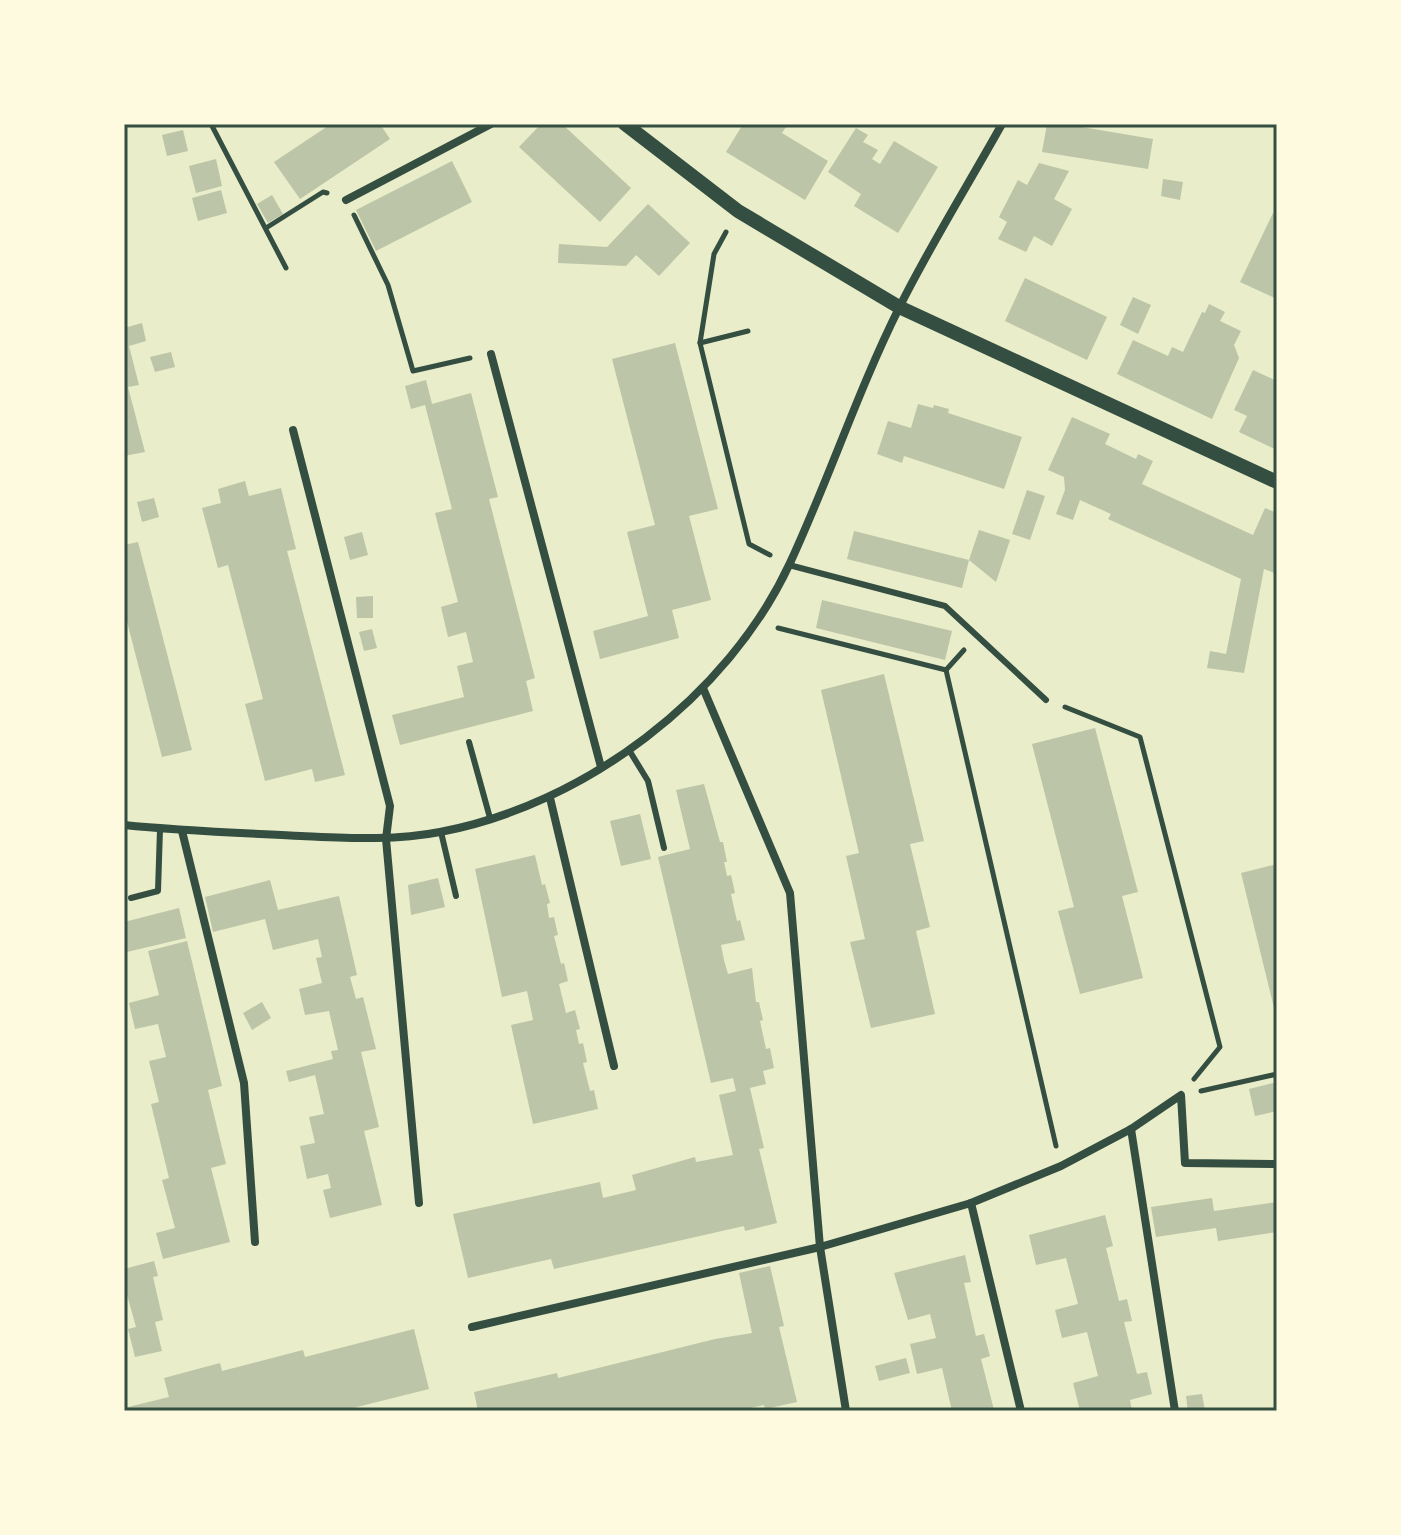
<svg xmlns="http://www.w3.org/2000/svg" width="1401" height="1535" viewBox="0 0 1401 1535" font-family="'PT Sans Narrow',sans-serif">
<rect width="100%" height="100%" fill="#e9edc9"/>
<!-- building -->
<g fill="#bcc5a7">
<path d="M331 124H380L390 139 300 199 274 162Z"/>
<path d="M541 124H562L631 188 600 222 519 147Z"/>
<path d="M743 124H788L782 133 828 161 805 200 726 152Z"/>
<path d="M1047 124H1064L1153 139 1148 169 1042 152Z"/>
<path d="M856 128 868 135 863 142 878 150 872 159 880 164 894 141 938 167 898 233 854 206 861 194 828 172Z"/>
<path d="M183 130 188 151 167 156 162 135Z"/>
<path d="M216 159 222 186 196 193 189 166Z"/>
<path d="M452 161 472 202 376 251 356 210Z"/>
<path d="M1039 163 1069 171 1054 199 1072 209 1052 246 1034 236 1026 252 998 239 1007 222 999 217 1018 180 1027 185Z"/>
<path d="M1163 179 1183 182 1180 200 1161 196Z"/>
<path d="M221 190 227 213 198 221 192 198Z"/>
<path d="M272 195 283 214 268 223 257 204Z"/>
<path d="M648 204 690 243 659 276 636 255 626 266 558 263 559 244 607 247Z"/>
<path d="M1273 213 1277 215V299L1240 282Z"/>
<path d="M1025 278 1107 317 1087 360 1005 321Z"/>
<path d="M1133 297 1151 305 1138 334 1120 325Z"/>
<path d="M1209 304 1225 312 1220 321 1241 331 1234 345 1239 358 1212 419 1117 374 1133 340 1168 356 1172 347 1183 352 1202 312 1205 313Z"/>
<path d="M142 323 146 341 129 346 139 385 128 387 145 452 124 456V328Z"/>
<path d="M675 343 718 509 689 516 711 600 672 610 679 638 600 659 593 631 648 616 627 532 655 525 612 359Z"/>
<path d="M171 352 175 367 155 372 150 357Z"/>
<path d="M1253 370 1277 381V450L1239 432 1247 416 1234 410Z"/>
<path d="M426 380 432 404 471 393 498 497 489 499 535 678 526 681 533 711 400 745 392 715 464 697 457 666 473 662 466 632 448 637 441 607 458 602 435 513 452 509 425 405 411 409 405 386Z"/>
<path d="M918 404 933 408 934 405 949 409 948 413 1022 437 1004 489 904 456 902 463 877 454 888 421 911 428Z"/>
<path d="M1072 417 1110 434 1105 444 1136 459 1138 454 1153 461 1142 484 1253 535 1265 508 1277 513V574L1264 569 1244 673 1207 668 1210 651 1226 654 1241 579 1108 519 1111 514 1080 500 1073 520 1056 514 1065 490 1064 477 1048 470Z"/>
<path d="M245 481 249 496 281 488 296 549 287 551 345 775 315 782 312 769 265 781 245 704 263 699 228 565 218 568 202 508 221 503 218 489Z"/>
<path d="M1027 490 1045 496 1030 540 1012 534Z"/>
<path d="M154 498 159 517 142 522 137 502Z"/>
<path d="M979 530 1010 540 996 582 969 560 962 588 847 559 854 531 969 560Z"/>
<path d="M362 532 368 555 350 560 344 537Z"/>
<path d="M138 542 192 750 162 757 124 610V545Z"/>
<path d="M373 596V618H357L356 597Z"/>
<path d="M822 600 952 631 945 660 816 628Z"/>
<path d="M372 629 377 648 364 651 359 632Z"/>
<path d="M884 674 924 841 910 844 930 927 916 931 935 1014 871 1028 850 942 865 939 846 856 859 853 821 690Z"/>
<path d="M1095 728 1138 892 1122 896 1143 978 1080 994 1058 911 1074 907 1032 744Z"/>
<path d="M704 784 720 842H723L727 862H724L727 876 731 875 735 893 731 894 734 908 737 921 740 920 745 940 721 945 724 960 728 974 752 968 756 1002H759L763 1020 760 1021 766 1049 770 1048 774 1068 763 1071 766 1084 750 1088 764 1148 759 1149 777 1223 745 1231 744 1226 554 1269 551 1259 468 1278 453 1214 600 1182 603 1198 636 1190 632 1175 695 1157 696 1162 733 1155 719 1095 736 1091 733 1078 711 1083 658 857 690 849 676 790Z"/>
<path d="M640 814 651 859 621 866 610 821Z"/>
<path d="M535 855 542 885 545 884 550 903 547 904 549 918 554 917 558 935 554 936 561 964 564 963 568 981 559 984 566 1013 575 1010 580 1029 576 1030 579 1044 583 1043 587 1062 583 1063 590 1091 594 1090 598 1109 533 1124 511 1025 533 1020 527 991 502 997 475 869Z"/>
<path d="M1277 864V1016H1276L1241 873Z"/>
<path d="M438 878 445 907 411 915 408 885Z"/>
<path d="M270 880 278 910 339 896 357 975 350 977 356 999 363 997 376 1049 361 1052 379 1127 364 1131 382 1205 330 1218 323 1190 331 1188 328 1174 307 1179 300 1146 315 1143 309 1117 324 1114 315 1075 289 1082 286 1071 333 1059 331 1051 338 1050 329 1011 305 1015 299 989 322 983 316 958 322 957 318 939 273 950 265 919 213 932 205 897Z"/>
<path d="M179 908 186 938 127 952 124 922Z"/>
<path d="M187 941 222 1086 208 1090 226 1164 211 1168 230 1242 163 1259 156 1233 175 1228 162 1180 169 1178 151 1104 159 1102 149 1061 166 1057 158 1024 135 1029 129 1003 159 995 148 951Z"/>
<path d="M262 1002 271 1018 252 1030 243 1013Z"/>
<path d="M1277 1082V1111L1255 1116 1249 1089Z"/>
<path d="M1212 1198 1214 1211 1277 1202V1232L1218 1241 1216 1228 1156 1237 1151 1207Z"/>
<path d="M1105 1215 1113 1246 1106 1248 1119 1301 1127 1299 1132 1321 1124 1322 1137 1374 1147 1372 1152 1394 1130 1400 1132 1411H1080L1073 1383 1098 1376 1087 1332 1062 1338 1055 1310 1078 1304 1066 1258 1036 1265 1029 1235Z"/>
<path d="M965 1255 971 1282 964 1283 976 1336 984 1334 990 1356 981 1359 994 1410 1002 1408 1003 1411H952L942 1368 917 1374 910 1344 936 1338 930 1314 908 1320 894 1273Z"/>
<path d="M154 1261 158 1276 153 1277 163 1320 155 1322 162 1351 135 1357 128 1329 136 1327 124 1284V1269Z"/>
<path d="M770 1266 784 1326 779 1327 797 1402 765 1409 764 1405 736 1411H478L474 1392 557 1373 558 1378 715 1339 752 1333 739 1273Z"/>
<path d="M414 1329 429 1389 341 1411H124V1408L169 1397 164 1378 220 1363 222 1371 303 1350 305 1357Z"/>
<path d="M906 1358 910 1373 879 1381 875 1366Z"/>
<path d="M1202 1394 1205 1411H1188L1186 1396Z"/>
</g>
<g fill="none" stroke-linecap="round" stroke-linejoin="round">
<!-- path -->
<g stroke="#344e41" stroke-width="5">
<path d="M211 124 286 268"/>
<path d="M354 215 388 285 413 371 470 358"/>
<path d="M266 228 323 192 327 193"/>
<path d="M726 232 714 254 700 343 749 544 770 555"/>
<path d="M700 343 748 331"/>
<path d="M778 628 946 670 1056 1146"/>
<path d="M946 670 964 650"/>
<path d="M1065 707 1140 737 1220 1047 1194 1079"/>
<path d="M1201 1091 1277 1074"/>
</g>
<!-- service -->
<g stroke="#344e41" stroke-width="6">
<path d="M789 565 945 606 1046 700"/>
<path d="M469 742 490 818"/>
<path d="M629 750 648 781 664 848"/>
<path d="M441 832 456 896"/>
<path d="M131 898 158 891 160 829"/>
</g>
<!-- minor -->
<g stroke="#344e41" stroke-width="8">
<path d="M346 200 491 124"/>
<path d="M491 354 601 767"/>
<path d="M293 430 390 806 386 839 419 1203"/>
<path d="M703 688 790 893 820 1247 846 1411"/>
<path d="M550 798 614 1066"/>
<path d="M124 825C183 831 242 833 301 836 348 838 394 841 440 832 584 805 728 697 790 563 829 479 858 390 900 306 931 244 968 185 1002 124"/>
<path d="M182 831 244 1083 255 1242"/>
<path d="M1131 1129 1175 1411"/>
<path d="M971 1203 1021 1411"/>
<path d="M472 1327 820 1247 971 1203 1061 1166 1131 1129 1181 1095 1185 1163 1277 1164"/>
</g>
<!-- tertiary -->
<path stroke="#344e41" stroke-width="14" d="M625 124 738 211 899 307 1277 482"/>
</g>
<!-- border -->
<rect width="1401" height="1535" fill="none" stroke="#fefae0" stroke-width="252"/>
<rect x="126" y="126" width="1149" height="1283" fill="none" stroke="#344e41" stroke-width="3"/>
</svg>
